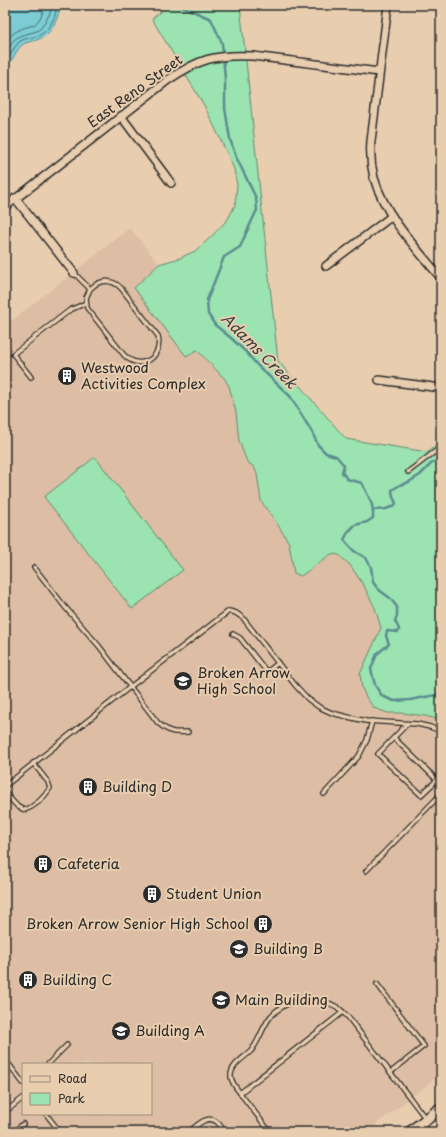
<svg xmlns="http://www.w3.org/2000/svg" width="446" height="1137" viewBox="0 0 446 1137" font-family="'Playpen Sans',sans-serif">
<rect width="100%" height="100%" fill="#e8cdaf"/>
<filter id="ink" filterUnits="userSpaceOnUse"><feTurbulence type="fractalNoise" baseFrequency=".025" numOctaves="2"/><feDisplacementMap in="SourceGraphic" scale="8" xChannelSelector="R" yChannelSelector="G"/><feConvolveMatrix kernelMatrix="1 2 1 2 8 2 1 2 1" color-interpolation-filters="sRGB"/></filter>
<g filter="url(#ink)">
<!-- built -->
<path fill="#ddbea4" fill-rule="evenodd" d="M130 228 159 264 135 288 186 355 197 350 224 378 229 386 236 412 239 441 247 462 254 467 257 474 261 501 276 522 289 543 291 549 309 571 331 554 339 555 350 565 364 586 375 608 381 628 368 656 388 713H403L425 716 441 720V1074L366 1132H5V326ZM23 1064H151V1114H23Z"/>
<!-- green -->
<g fill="#9be3b0" stroke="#63876e">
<path d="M168 5H240L278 361 346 439 427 452 441 441V720L425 716 403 713H388L374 708 366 697 362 688 360 674 381 628 375 608 364 586 350 565 339 555 331 554 301 576 294 573 289 543 276 522 261 501 257 474 254 467 247 462 239 441 236 412 229 386 224 378 197 350 186 356 134 288 159 264 180 258 195 251 210 238 228 219 235 205 237 185 234 169 226 151 205 107 152 19Z"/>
<path d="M95 457 183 570 132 609 44 497Z"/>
</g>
<!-- water -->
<path fill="#7bccd4" stroke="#5b8c90" d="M5 5H55L59 6 60 9C57 20 51 35 39 39 33 42 27 41 22 45 15 51 14 60 7 65H5Z"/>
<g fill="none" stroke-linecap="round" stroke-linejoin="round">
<!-- shore -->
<g stroke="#4b6b6f" stroke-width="1">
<path d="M5 43C12 31 22 28 34 25 40 20 44 13 44 5"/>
<path d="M5 54 13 41 19 36 37 31 41 28 49 15 51 10 50 5"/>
<path d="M5 61C11 57 12 49 18 43 23 38 31 38 38 36 46 33 55 20 56 11 56 9 55 7 55 5"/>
</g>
<!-- stream -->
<g stroke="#5b8c90" stroke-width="2.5">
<path d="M179 5 211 19 222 43 225 79V108L230 139 236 157 256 198 257 210 247 231 240 247 224 257 207 300 208 314 215 325 231 338 247 353 257 365 290 396 312 432 318 445 326 453 336 456 344 465 342 472 347 479 362 483C368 497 374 502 373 518L367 522 355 525 348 532 344 540 354 551 366 558 371 567 373 582 378 589 390 598 397 607V616L395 621 399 629 398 632 387 631 386 636 389 644 377 654 371 669 375 685 382 696 394 701 410 700 441 694"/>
<path d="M374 510 386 509 394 506 396 503 393 497 392 490 400 485 409 482 420 475 431 464 441 458"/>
</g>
<defs>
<g id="lane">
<path d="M74 273 90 289C100 279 112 279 121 288L158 336C163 358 140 372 124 355L87 308 86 298 90 289"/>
<path d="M31 377 13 354 70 310 86 303"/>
<path d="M408 472 441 447"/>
<path d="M34 567 65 607 99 646 158 723C170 733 174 733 188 732"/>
<path d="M233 634 240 638 267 672 278 663"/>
<path d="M394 738 437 780 421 795 378 754 407 724"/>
<path d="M5 786 130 687 229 611 236 613 243 618 295 685 308 699 319 707 332 713 348 717 366 721 417 724 430 727 441 731"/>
<path d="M5 793 18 807 25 810C35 806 44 798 50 788L48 782 33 763"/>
<path d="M324 794 359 756 367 740 372 721"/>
<path d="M366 871 441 794"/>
<path d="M377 984 424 1046 391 1072"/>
<path d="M5 1059 23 1083"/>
<path d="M48 1064 67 1045"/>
<path d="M240 1093C236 1088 232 1083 231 1077 230 1065 244 1058 251 1051 260 1040 262 1027 271 1016 287 998 316 995 337 1007 341 1010 345 1014 348 1017L426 1119"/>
<path d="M5 1112 23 1098"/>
<path d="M46 1114 60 1132"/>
<path d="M13 1132 23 1124"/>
<path d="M156 1132 159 1130 169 1132"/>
<path d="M189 1132C196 1126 207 1114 217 1122 220 1124 222 1129 225 1132"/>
<path d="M270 1132 240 1093 343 1012"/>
</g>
<g id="street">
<path d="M388 5 371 141C370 153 371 166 374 178 385 216 416 248 441 278"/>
<path d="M121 116 171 183"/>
<path d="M15 198 74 273"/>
<path d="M5 207 168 80C199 59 215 54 253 56L379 72"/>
<path d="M326 266 392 216"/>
<path d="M379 380 441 388"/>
</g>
<path id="secondary" d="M410 1132 441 1108"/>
</defs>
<!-- lane casing -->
<use href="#lane" stroke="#2b2b2b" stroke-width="6"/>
<!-- street casing -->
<use href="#street" stroke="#2b2b2b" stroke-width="10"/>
<!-- secondary casing -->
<use href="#secondary" stroke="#2b2b2b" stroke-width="13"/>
<!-- lane -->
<use href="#lane" stroke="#e8cdaf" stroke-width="3.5"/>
<!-- street -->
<use href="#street" stroke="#e8cdaf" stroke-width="7"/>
<!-- secondary -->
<use href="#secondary" stroke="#e8cdaf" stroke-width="10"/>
</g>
</g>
<!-- icons -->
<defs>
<symbol id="building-disc" viewBox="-11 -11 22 22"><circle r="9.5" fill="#2b2b2b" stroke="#e8cdaf"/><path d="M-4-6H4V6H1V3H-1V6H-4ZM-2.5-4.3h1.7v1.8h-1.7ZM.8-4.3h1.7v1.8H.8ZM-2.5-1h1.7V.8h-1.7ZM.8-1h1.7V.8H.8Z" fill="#fff"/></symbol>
<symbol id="school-disc" viewBox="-11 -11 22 22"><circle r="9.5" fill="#2b2b2b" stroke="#e8cdaf"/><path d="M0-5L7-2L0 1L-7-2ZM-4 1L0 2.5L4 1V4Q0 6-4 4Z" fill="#fff"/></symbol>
</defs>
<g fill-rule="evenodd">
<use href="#building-disc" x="56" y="365" width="22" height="22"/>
<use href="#school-disc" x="172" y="670" width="22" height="22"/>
<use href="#building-disc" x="77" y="776" width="22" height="22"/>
<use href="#building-disc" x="32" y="853" width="22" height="22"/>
<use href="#building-disc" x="141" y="883" width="22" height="22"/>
<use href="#building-disc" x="252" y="913" width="22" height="22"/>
<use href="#school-disc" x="228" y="938" width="22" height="22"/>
<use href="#building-disc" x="17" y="969" width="22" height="22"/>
<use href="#school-disc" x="210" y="989" width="22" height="22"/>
<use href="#school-disc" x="110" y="1020" width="22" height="22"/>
</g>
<g text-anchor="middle" stroke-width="4" stroke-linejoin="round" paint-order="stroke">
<!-- street labels -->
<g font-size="14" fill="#2b2b2b" stroke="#e8cdaf">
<text transform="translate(135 91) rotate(-36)" y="5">East Reno Street</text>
</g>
<!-- poi labels -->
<g font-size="14" fill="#2b2b2b" stroke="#e8cdaf" text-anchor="start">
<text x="81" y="373">Westwood<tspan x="81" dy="16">Activities Complex</tspan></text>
<text x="197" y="678">Broken Arrow<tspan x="197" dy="16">High School</tspan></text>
<text x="102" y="792">Building D</text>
<text x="57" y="869">Cafeteria</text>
<text x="166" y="899">Student Union</text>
<text x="249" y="929" text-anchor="end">Broken Arrow Senior High School</text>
<text x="253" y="954">Building B</text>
<text x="42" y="985">Building C</text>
<text x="235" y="1005">Main Building</text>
<text x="135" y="1036">Building A</text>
</g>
<!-- water labels -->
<g font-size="15" font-style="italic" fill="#374344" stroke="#e8cdaf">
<text transform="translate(259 351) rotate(45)" y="5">Adams Creek</text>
</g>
</g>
<!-- margin -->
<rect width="446" height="1137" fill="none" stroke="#e8cdaf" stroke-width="20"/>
<rect x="10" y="10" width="426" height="1117" fill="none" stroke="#2b2b2b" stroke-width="1.5" filter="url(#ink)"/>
<!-- legend -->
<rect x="22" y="1063" width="130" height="52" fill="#e8cdaf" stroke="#9c8c7a"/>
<rect x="30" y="1076" width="20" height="6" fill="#e8cdaf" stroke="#9c8c7a"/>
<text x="58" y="1083" font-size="12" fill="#2b2b2b">Road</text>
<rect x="30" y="1093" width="20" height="12" fill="#9be3b0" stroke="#9c8c7a"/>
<text x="58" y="1103" font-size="12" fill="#2b2b2b">Park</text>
</svg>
